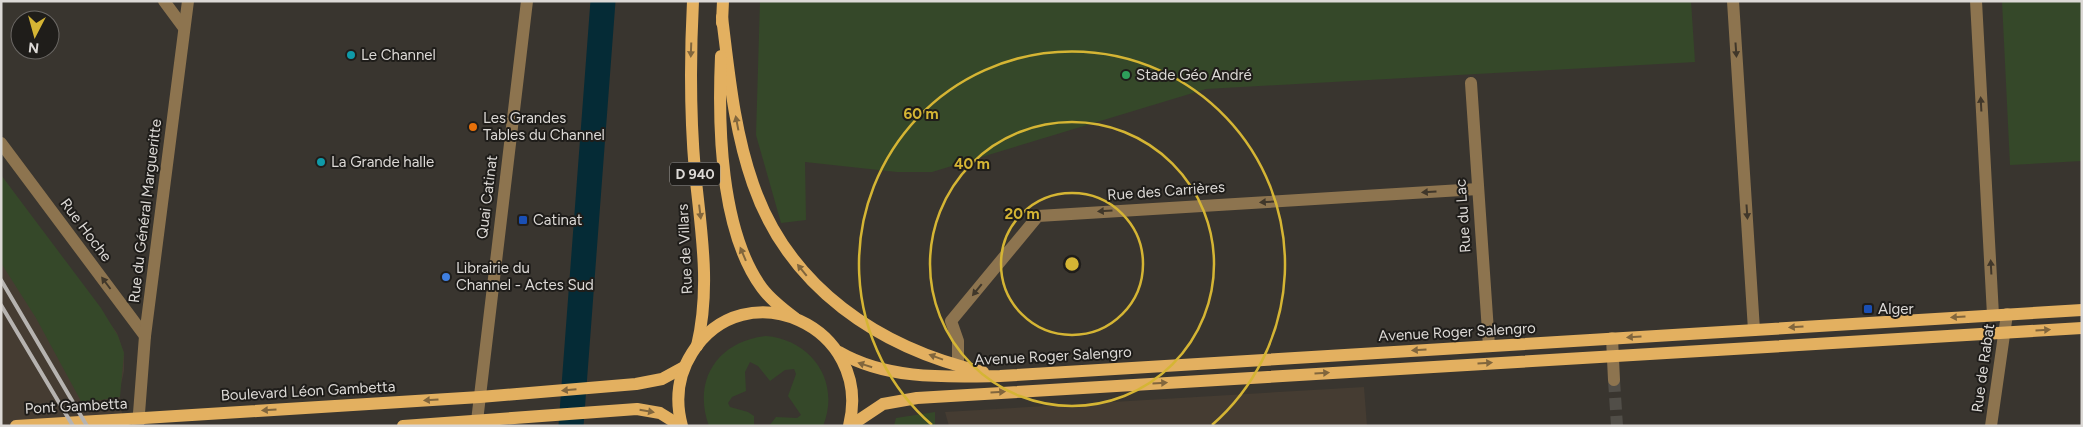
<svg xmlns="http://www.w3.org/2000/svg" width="2083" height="427" viewBox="0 0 2083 427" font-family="Figtree,sans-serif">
<rect width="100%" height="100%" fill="#39352f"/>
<!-- built -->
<g fill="#453c32">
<path d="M1 175 117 333 124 353V371L119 393 124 426H1Z"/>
<path d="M1364 387 1367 426H949L945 412Z"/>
</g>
<!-- green -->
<g fill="#354829">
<path d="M760 1H1691L1695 62 1206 89 932 172H897L805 162 806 220 781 223 756 135Z"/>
<path d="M2002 1H2082V161L2010 165Z"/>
<path d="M1 175 101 308 118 336 124 353 120 397 82 403 36 318 1 263Z"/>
<path d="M766 336C812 340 841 382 823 426H769L776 417 797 418 801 415 788 396 796 374 794 369 785 370 770 381 758 366 750 362 745 372 746 391 732 397 728 403 730 407 748 412 754 416V426H709C692 380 718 341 766 336Z"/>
<path d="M935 412V426H894L896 418Z"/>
</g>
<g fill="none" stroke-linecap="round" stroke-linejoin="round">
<!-- canal -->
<path stroke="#052b36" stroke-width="25" d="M571 426 603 1"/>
<!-- minor-tunnel -->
<path stroke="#514e48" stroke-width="12" stroke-dasharray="12 6" stroke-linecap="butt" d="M1614 380 1617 426"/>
<!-- minor -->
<g stroke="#8d744f" stroke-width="12">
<path d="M164 1 184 28"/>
<path d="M1733 1 1754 330"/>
<path d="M1976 1 1993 315"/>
<path d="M1471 83 1489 346"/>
<path d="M1 143 145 336"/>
<path d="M1612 338 1614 380"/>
<path d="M958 365V341L951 321 1038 216 1478 189"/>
<path d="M477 421 527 1"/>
<path d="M138 426 145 336 188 1"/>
<path d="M1991 426 2007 314"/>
</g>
<!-- major -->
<g stroke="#e3b060" stroke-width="12">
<path d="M693 1C690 59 690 115 695 172 701 231 711 287 697 346"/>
<path d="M722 17C729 73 734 130 753 184 789 288 879 348 983 372"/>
<path d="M722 23 723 1"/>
<path d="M721 56C718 124 720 231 762 288 771 300 783 309 795 318"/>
<path d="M839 352C887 380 946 377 1000 376L2082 310"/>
<path d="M16 426 480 397 636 384 662 379 684 367"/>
<path d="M403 426 637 409 660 413 681 426"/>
<path d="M682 426C675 400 678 375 692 353 744 269 874 326 849 426"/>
<path d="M850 426 883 404 917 398 2082 328"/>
</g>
<!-- rail -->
<g stroke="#b6b3b0" stroke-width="4">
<path d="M1 280 87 426"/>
<path d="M1 305 73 426"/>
</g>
</g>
<!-- one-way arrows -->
<defs><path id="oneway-solid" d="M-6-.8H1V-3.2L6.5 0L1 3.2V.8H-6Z" transform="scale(1.25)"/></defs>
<g fill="#81663d">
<use href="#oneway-solid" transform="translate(691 50) rotate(92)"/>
<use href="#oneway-solid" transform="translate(737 123) rotate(-101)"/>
<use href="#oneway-solid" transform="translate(700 212) rotate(83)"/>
<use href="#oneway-solid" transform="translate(743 254) rotate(-113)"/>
<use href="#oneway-solid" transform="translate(802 270) rotate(-129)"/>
<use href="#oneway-solid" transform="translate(1958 317) rotate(177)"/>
<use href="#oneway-solid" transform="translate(1796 327) rotate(176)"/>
<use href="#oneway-solid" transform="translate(2043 330) rotate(-3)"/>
<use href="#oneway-solid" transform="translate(1634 337) rotate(177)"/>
<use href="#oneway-solid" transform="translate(1419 350) rotate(177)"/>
<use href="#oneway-solid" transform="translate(936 357) rotate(-160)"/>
<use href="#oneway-solid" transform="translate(1485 363) rotate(-3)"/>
<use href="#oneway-solid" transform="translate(865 365) rotate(-162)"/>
<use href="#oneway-solid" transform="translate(1322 373) rotate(-3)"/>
<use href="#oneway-solid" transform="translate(1160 383) rotate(-3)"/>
<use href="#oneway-solid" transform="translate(569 390) rotate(175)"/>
<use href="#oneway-solid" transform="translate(998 392) rotate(-3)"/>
<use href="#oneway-solid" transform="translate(431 400) rotate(176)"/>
<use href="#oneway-solid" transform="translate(269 410) rotate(177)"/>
<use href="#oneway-solid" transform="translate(647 411) rotate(10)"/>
</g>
<g fill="#40372a">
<use href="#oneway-solid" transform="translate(1736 50) rotate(86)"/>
<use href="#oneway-solid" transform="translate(1981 104) rotate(-93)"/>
<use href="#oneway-solid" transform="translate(1429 192) rotate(176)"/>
<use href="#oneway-solid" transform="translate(1267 202) rotate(176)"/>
<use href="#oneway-solid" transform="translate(1105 211) rotate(176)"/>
<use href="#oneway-solid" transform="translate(1747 212) rotate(86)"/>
<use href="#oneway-solid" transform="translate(1991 267) rotate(-93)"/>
<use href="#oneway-solid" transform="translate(106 283) rotate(-127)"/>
<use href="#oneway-solid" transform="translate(977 290) rotate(129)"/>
</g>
<!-- distance rings -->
<g fill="none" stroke="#d5b534" stroke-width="2.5">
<circle cx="1072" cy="264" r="71"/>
<circle cx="1072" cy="264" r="142"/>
<path d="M932 425A213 213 0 1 1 1212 425"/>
</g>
<!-- markers -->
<g fill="#0f9aa8" stroke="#1f1d1a" stroke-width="2">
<circle cx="351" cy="55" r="5"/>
<circle cx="321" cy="162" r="5"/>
</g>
<circle fill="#2e9e5b" stroke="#1f1d1a" stroke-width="2" cx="1126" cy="75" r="5"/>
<circle fill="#e8710a" stroke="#1f1d1a" stroke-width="2" cx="473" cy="127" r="5"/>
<g fill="#1a4fb4" stroke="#1f1d1a" stroke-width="2">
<rect x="518" y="215" width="10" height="10" rx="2.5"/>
<rect x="1863" y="304" width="10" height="10" rx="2.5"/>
</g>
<circle fill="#3f7fe0" stroke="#1f1d1a" stroke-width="2" cx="446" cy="277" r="5"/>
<g text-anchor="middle" stroke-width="4" stroke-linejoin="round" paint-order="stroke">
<!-- shield labels -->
<rect fill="#1f1d1a" stroke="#a3a19e" stroke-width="1" x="670" y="162.5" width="50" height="23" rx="4"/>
<g font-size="14" font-weight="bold" fill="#dcd9d6">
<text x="695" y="179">D 940</text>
</g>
<!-- poi labels -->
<g font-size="15" fill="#dcd9d6" stroke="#1f1d1a" text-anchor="start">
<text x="361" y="60">Le Channel</text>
<text x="1136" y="80">Stade Géo André</text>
<text x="483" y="123">Les Grandes<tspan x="483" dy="17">Tables du Channel</tspan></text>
<text x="331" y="167">La Grande halle</text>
<text x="533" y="225">Catinat</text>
<text x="456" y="273">Librairie du<tspan x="456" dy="17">Channel - Actes Sud</tspan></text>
<text x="1878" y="314">Alger</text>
</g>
<!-- street labels -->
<g font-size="15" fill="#dcd9d6" stroke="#1f1d1a">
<text transform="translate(1166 191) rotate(-4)" y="5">Rue des Carrières</text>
<text transform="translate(487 197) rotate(-83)" y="5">Quai Catinat</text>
<text transform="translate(145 211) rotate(-83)" y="5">Rue du Général Margueritte</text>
<text transform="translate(1463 216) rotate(-94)" y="5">Rue du Lac</text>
<text transform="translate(86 230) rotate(53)" y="5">Rue Hoche</text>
<text transform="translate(685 249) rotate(-93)" y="5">Rue de Villars</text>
<text transform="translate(1457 332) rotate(-3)" y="5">Avenue Roger Salengro</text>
<text transform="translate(1053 356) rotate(-3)" y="5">Avenue Roger Salengro</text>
<text transform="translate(1983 368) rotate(-82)" y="5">Rue de Rabat</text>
<text transform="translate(308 391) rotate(-3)" y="5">Boulevard Léon Gambetta</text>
<text transform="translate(76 406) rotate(-3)" y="5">Pont Gambetta</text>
</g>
</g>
<circle cx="1072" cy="264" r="8" fill="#d5b534" stroke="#1f1d1a" stroke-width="2.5"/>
<g font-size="15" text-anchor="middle" font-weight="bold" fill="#d5b534" stroke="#1f1d1a" stroke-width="4" stroke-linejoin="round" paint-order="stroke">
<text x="921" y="119">60 m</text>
<text x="972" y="169">40 m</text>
<text x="1022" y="219">20 m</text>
</g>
<!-- border -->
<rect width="2083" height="427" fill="none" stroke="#dcd9d6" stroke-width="5"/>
<!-- north arrow -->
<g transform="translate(35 35) rotate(186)"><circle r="24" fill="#1f1d1a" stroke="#6b6865"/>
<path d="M0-4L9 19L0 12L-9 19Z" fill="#d5b534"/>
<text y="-8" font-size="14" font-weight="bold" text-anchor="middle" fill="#dcd9d6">N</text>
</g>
</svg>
